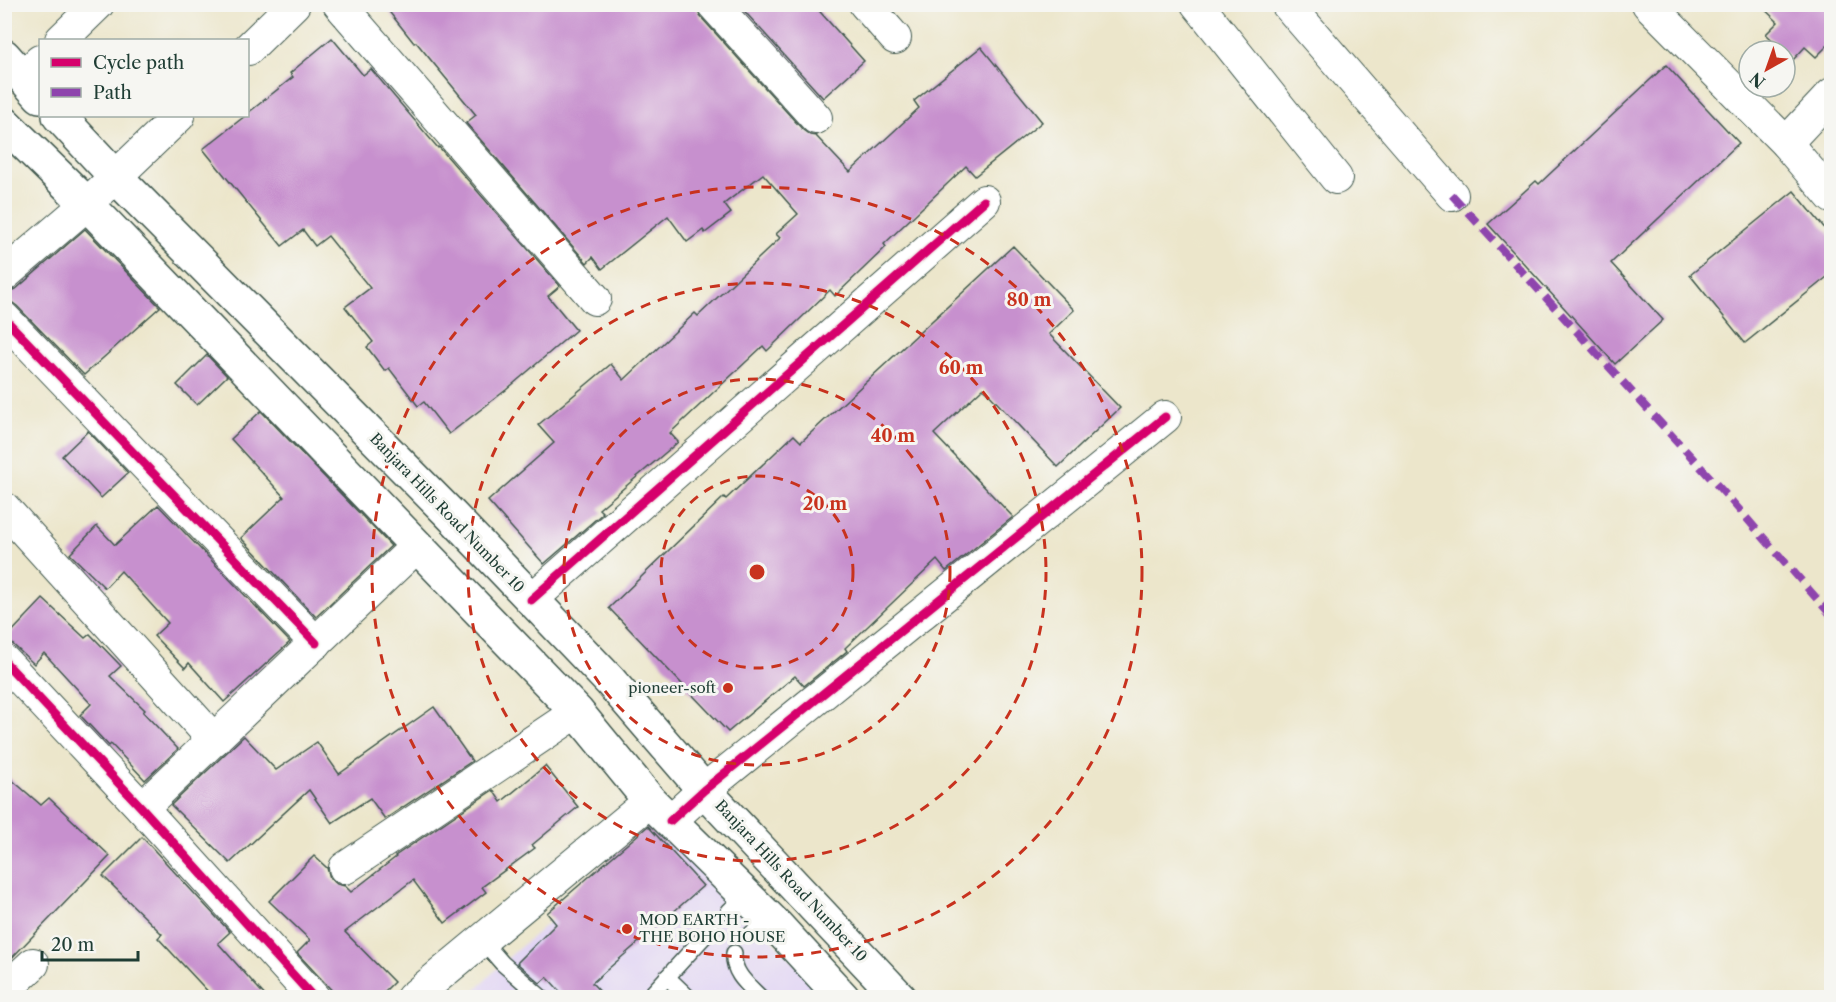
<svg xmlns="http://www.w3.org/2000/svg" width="1836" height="1002" viewBox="0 0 1836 1002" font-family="'Libre Caslon Text',serif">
<rect width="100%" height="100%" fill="#f6f6f2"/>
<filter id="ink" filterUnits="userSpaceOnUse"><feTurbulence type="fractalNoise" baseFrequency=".0167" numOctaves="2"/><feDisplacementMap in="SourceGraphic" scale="12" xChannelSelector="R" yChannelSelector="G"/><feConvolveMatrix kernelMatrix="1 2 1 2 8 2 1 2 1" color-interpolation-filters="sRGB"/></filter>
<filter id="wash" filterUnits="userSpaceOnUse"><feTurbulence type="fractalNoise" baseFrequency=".008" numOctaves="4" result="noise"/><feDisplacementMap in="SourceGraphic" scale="24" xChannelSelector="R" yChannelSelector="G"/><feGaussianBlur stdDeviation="1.35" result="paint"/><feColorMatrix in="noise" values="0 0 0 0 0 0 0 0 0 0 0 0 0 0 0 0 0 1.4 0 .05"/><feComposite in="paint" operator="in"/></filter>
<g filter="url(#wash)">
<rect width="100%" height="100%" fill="#ece6cb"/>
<!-- built -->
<path fill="#e1d4f4" d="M662 824 828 998H468L502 963Z"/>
<g id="blocks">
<!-- building -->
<g fill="#c790ce">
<path d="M383 4H695L700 16 803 130 810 135 816 136 850 172 919 108 914 101 981 47 1042 122 975 176 966 166 884 244 886 247 835 296 830 290 767 351 763 346 670 433 678 442 599 509 603 513 544 564 488 501 554 443 538 425 611 364 624 380 695 313 698 316 780 238 776 234 798 214 763 174 724 204 731 213 705 233 703 230 687 242 668 216 602 269 593 257 587 263 466 123 476 115 416 42 414 43Z"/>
<path d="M738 4H813L864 61 823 98Z"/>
<path d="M1759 4H1832V41L1816 57 1805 47 1793 60 1766 34 1778 22Z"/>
<path d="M332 38 363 75 371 69 438 148 439 147 560 286 548 296 576 330 506 390 449 434 424 402 418 406 389 368 385 371 367 347 373 342 345 307 370 288 328 236 315 246 303 230 282 246 203 149 245 116H248V113L293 77 290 73Z"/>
<path d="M1666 65 1739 143 1611 263 1663 320 1615 364 1488 224 1536 181 1539 184Z"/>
<path d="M1794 191 1832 237V273L1745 343 1690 275Z"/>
<path d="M85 229 160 307 84 375 17 306 10 301H4V293L16 289Z"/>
<path d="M1013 246 1074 310 1049 334 1120 408 1058 467 983 388 934 434 1013 517 946 571 937 560 845 648 847 651 804 686 795 676 728 732 609 608 724 497 726 499 794 435 801 442Z"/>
<path d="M207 355 227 376 197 405 177 385Z"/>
<path d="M261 411 391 546 316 617 241 538 284 497 231 439Z"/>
<path d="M88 431 128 473 101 498 62 456Z"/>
<path d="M158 505 290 642 224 702 189 663 185 668 154 636 168 623 121 571 105 588 70 554 97 526 115 545Z"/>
<path d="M43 599 85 638 90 634 121 666 110 676 145 710 143 712 178 749 145 780 111 744 109 746 80 715 91 704 44 653 34 664 6 638Z"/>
<path d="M434 707 472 761 385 819 370 798 332 823 309 790 230 863 171 805 244 736 276 770 317 742 339 774Z"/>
<path d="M545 766 578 807 532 845 535 848 482 887 486 892 445 923 413 880 345 932 394 982 378 998H339L297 953 310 940 269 901 314 856 327 868 330 878 337 884 345 886 351 892 396 857 395 856 493 790 501 802Z"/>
<path d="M4 773 41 805 49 798 110 856 4 966Z"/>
<path d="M648 826 703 886 592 983 606 998H566L547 977 540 983 517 963 556 924 547 913Z"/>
<path d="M142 837 230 932 218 943 267 998H214L158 938 162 934 103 876Z"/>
</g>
</g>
</g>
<g filter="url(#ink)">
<use href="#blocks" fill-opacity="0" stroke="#3e564b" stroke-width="1.5"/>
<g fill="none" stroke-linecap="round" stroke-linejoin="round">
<defs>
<g id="service">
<path d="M729 911 746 895"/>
<path d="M750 935 768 918"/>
<path d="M482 940 502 963 542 998"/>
<path d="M734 953C732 973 748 985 761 998"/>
<path d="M667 977 689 998"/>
<path d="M648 998 712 928"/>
</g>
<g id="minor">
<path d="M339 4 595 299"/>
<path d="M713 4 816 118"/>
<path d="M865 4 895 38"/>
<path d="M1197 4 1336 178"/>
<path d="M1287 4 1452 195"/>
<path d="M1648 4 1786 143 1832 197"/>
<path d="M61 40 98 4"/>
<path d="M248 49 294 4"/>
<path d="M23 77 40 61"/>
<path d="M1786 143 1832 94"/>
<path d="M4 275 87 204 179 116"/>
<path d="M4 318 316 643"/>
<path d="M4 508 214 740"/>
<path d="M531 600 984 201"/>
<path d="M4 661 142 808 314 998"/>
<path d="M142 808 417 546"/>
<path d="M670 821 704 790 1165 417"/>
<path d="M345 868 577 712"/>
<path d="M4 991 33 964"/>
<path d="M412 998 650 801"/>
</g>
<g id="secondary">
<path d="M4 56 40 96"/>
<path d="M59 116 116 177 450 514 610 681 704 790 900 998"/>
<path d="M4 123 87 204 577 712 650 801 776 925 843 998"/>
</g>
</defs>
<!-- service casing -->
<use href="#service" stroke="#3e564b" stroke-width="18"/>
<!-- minor casing -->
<use href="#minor" stroke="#3e564b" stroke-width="34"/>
<!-- secondary casing -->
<use href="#secondary" stroke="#3e564b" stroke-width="36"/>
<!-- service -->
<use href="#service" stroke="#fff" stroke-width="15"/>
<!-- minor -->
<use href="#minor" stroke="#fff" stroke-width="32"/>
<!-- secondary -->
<use href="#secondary" stroke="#fff" stroke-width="33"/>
<!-- quiet -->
<path stroke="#8e44ad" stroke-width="8" stroke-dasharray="15 8" stroke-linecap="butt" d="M1452 195 1728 497 1832 616"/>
<defs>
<g id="cycleway">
<path d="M4 318 316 643"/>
<path d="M531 600 984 201"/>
<path d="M4 661 142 808 314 998"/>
<path d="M670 821 704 790 1165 417"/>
</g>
</defs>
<!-- cycleway casing -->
<use href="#cycleway" stroke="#f6f6f2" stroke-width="13"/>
<!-- cycleway -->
<use href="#cycleway" stroke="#d6006c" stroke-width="9"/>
</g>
</g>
<!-- distance rings -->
<g fill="none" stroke="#c8321e" stroke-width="3" stroke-dasharray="10 8">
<circle cx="757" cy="572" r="96"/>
<circle cx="757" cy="572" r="193"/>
<circle cx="757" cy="572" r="289"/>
<circle cx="757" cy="572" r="385"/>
</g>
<!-- markers -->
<g fill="#c8321e" stroke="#f6f6f2" stroke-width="2">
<circle cx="728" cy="688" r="6"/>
<circle cx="627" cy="929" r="6"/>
</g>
<g text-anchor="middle" stroke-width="6" stroke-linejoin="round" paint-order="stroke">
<!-- street labels -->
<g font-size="15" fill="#1f3d34" stroke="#f6f6f2">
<text transform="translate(447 513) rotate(46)" y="5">Banjara Hills Road Number 10</text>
<text transform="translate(791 881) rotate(47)" y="5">Banjara Hills Road Number 10</text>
</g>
<!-- poi labels -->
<g font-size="15" fill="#1f3d34" stroke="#f6f6f2" text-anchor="end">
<text x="716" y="693">pioneer-soft</text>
<text x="639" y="925" text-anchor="start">MOD EARTH -<tspan x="639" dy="17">THE BOHO HOUSE</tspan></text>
</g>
</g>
<circle cx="757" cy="572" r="9" fill="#c8321e" stroke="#f6f6f2" stroke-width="3"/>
<g font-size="18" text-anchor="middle" font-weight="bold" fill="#c8321e" stroke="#f6f6f2" stroke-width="6" stroke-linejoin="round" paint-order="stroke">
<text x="1029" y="306">80 m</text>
<text x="961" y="374">60 m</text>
<text x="893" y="442">40 m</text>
<text x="825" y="510">20 m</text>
</g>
<!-- margin -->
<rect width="1836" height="1002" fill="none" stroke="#f6f6f2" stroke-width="24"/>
<!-- legend -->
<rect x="39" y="39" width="210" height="78" fill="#f6f6f2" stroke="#a0aca6" stroke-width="1.5"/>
<rect x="51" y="58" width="30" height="9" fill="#d6006c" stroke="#a0aca6" stroke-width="1.5"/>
<text x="93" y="69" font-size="18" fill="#1f3d34">Cycle path</text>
<rect x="51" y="88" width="30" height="9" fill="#8e44ad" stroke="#a0aca6" stroke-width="1.5"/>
<text x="93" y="99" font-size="18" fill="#1f3d34">Path</text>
<!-- north arrow -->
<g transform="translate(1767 69) rotate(220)"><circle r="28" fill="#f6f6f2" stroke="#a0aca6" stroke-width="1.5"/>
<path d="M0-4.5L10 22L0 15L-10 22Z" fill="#c8321e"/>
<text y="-9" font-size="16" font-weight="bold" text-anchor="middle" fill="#1f3d34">N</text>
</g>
<!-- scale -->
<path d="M42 951v9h96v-9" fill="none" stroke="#1f3d34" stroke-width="3"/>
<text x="51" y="951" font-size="18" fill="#1f3d34" stroke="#f6f6f2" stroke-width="4.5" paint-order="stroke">20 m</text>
</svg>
